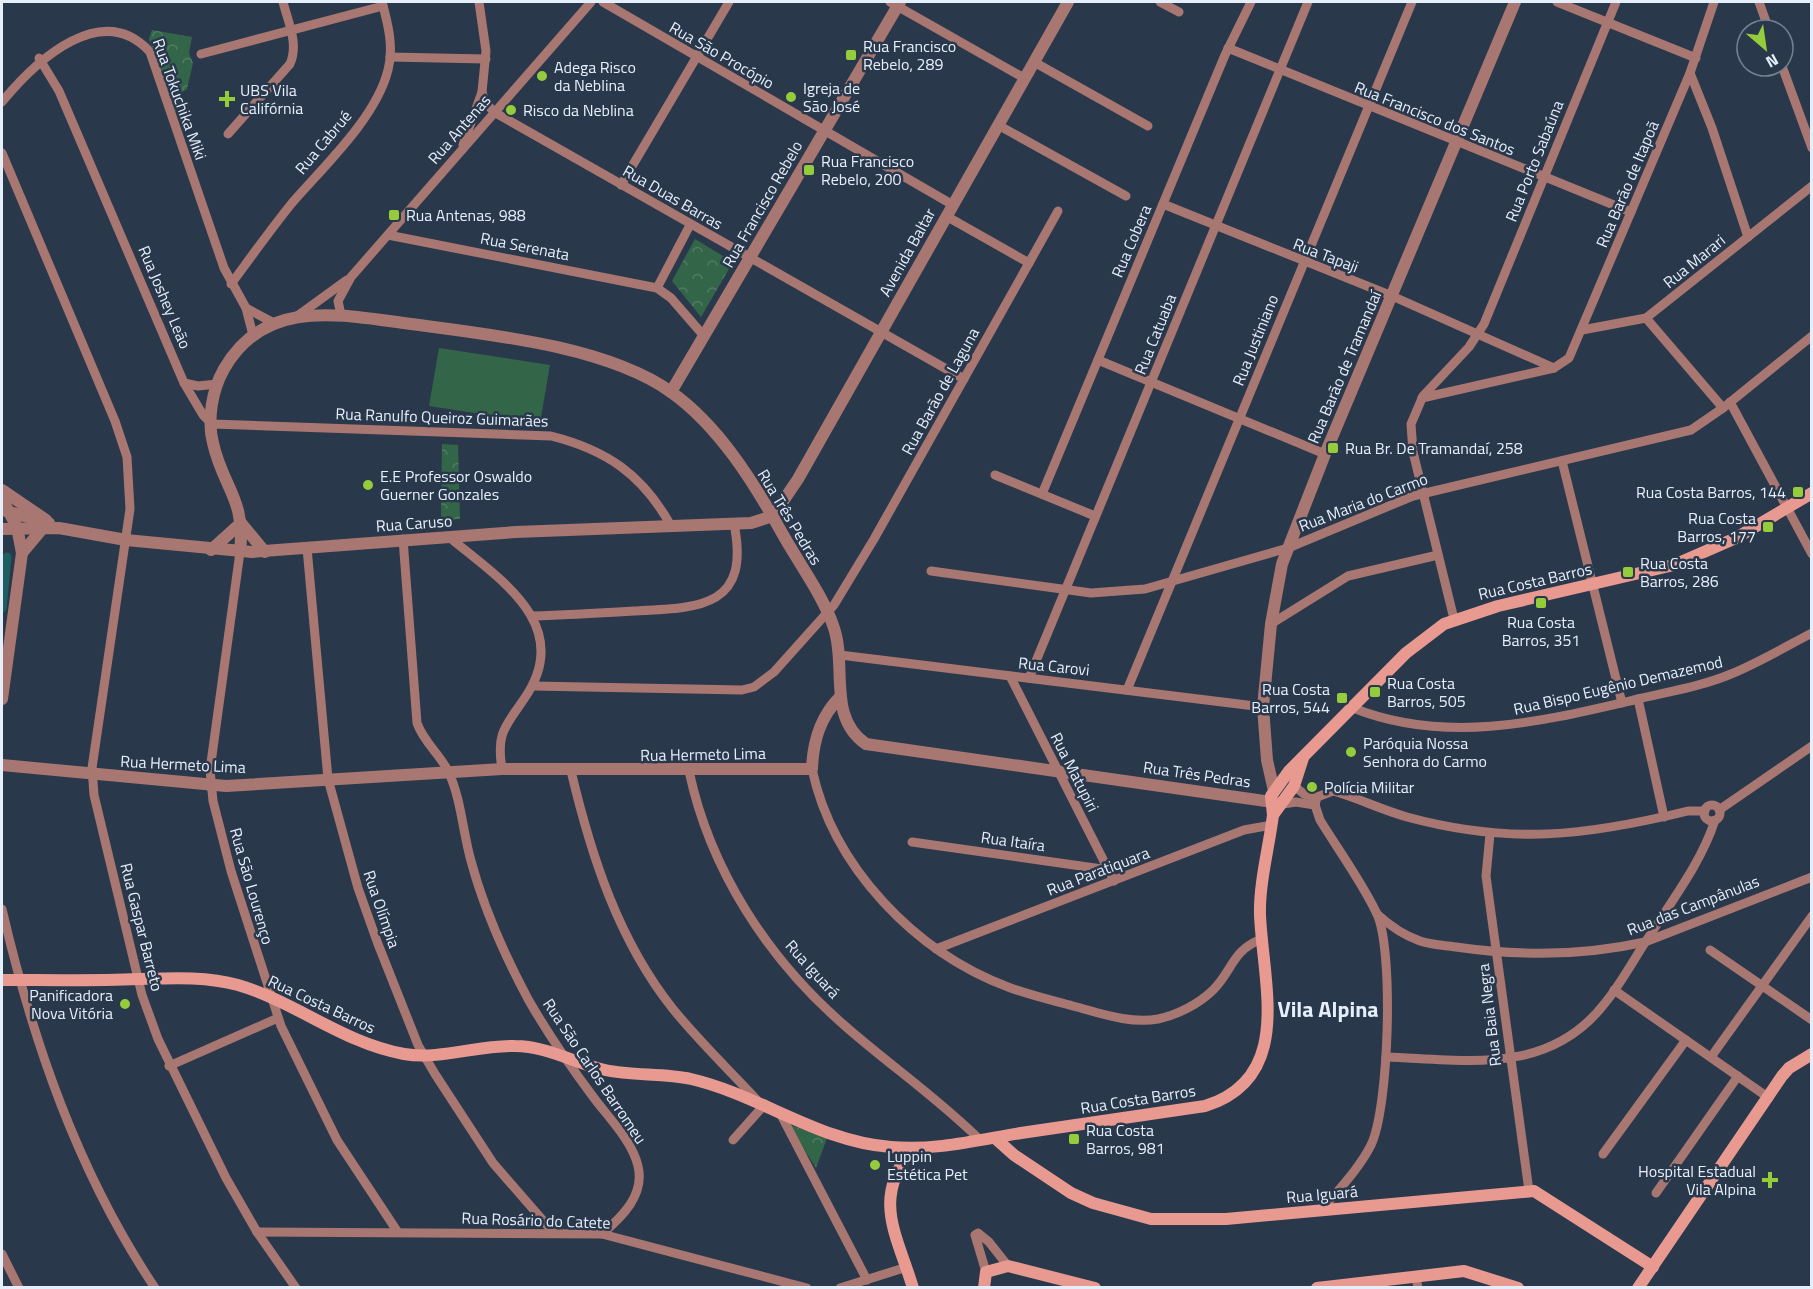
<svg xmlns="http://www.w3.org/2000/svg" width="1813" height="1289" viewBox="0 0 1813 1289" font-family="'Titillium Web',sans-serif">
<defs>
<pattern id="park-crowns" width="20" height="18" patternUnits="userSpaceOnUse" patternTransform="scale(1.5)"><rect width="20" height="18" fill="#336649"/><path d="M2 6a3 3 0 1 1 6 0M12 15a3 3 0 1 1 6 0" fill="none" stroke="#507c64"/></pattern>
</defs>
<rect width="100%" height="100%" fill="#2a384c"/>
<!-- park -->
<g fill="url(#park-crowns)">
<path d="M152 30 192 37 189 53 193 63 187 89 175 97 186 110 182 121 177 116 149 39Z"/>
<path d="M695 239 733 262 701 317 672 281Z"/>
<path d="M442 444 458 445 460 519 441 520Z"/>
<path d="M788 1124 827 1138 816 1168Z"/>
</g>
<!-- pitch -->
<path fill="#336649" d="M439 348 550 365 540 423 429 406Z"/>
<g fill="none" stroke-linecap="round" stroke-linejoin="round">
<!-- canal -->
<path stroke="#1e5e60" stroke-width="9" d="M2 608 7 557"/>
<!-- minor -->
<g stroke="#a87771" stroke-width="9">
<path d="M479 2 486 51 482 92 485 102 494 112 964 379"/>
<path d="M603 2 953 205"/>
<path d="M890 2 1024 78"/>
<path d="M1160 2 1179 12"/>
<path d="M1557 2 1696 58"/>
<path d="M1759 2 1769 30"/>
<path d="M1228 48 1631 212"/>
<path d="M201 54 383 6"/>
<path d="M390 57 486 59"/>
<path d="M39 58 59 91 184 383 203 415 212 424 551 436C607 450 643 475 671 526"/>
<path d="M1034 62 1148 126"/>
<path d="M1782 66 1812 148"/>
<path d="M1690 73 1712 128 1748 237"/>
<path d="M2 102C38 58 103 0 150 52L224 268 246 308 253 335"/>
<path d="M998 125 1126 196"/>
<path d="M228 134 290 64C299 44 288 22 283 2"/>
<path d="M463 145 482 92"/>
<path d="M2 153 115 421 127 457 130 509 92 768 94 795 142 995 158 1039 226 1178 257 1232 296 1288"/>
<path d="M621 185 729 2"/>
<path d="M1163 204 1392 296 1554 368"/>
<path d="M388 235 657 288 671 298 704 336"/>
<path d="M1029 263 1058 211"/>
<path d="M231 284C251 257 271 229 292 203 324 166 376 118 388 70 394 47 388 24 382 2"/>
<path d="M657 288 690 225"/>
<path d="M246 308 274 323"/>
<path d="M341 315 338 301 351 277 591 2"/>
<path d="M296 317 347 280"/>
<path d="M1646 318 1723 408"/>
<path d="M1582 330 1646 318 1812 186"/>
<path d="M1098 360 1325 454"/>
<path d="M184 383 198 386 217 384"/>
<path d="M1422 398 1554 368 1569 358 1690 73 1714 2"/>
<path d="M1730 402 1812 554"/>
<path d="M1562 461 1622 703"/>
<path d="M995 475 1095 516"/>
<path d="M1042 494 1225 55 1251 2"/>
<path d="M449 537C498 578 576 625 524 699 505 727 496 733 502 769"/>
<path d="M403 539 417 723C424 743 441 755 449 773 461 799 463 833 471 861 484 909 505 956 528 999 548 1034 570 1066 594 1098 609 1118 632 1141 638 1166 645 1195 622 1217 602 1234"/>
<path d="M307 548 328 779 358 888 378 944 418 1045 435 1074 493 1163 553 1232"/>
<path d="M240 552 210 770 213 801 231 871 281 1026 337 1140 397 1231"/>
<path d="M931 571 1091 593 1145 589 1288 548 1413 496 1691 430 1723 408 1812 336"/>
<path d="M533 616C567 615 601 613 634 611 699 608 751 608 734 524"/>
<path d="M1454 619 1413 452 1411 424 1423 396 1469 347 1484 324 1616 2"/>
<path d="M1271 624 1348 576 1438 555"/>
<path d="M840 655 1263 707"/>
<path d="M1010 676 1114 881"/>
<path d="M1029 678 1308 2"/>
<path d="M533 686 742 690 754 687 774 672 834 605 874 539 1029 263 946 216"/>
<path d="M1127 690 1412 2"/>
<path d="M1638 699 1664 817"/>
<path d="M1353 708C1446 745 1540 722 1634 700 1666 692 1700 687 1731 674 1758 663 1785 647 1812 633"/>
<path d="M812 769C833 867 915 952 1008 987 1029 995 1051 1000 1073 1006 1100 1013 1129 1024 1158 1019 1177 1015 1199 1004 1213 990 1233 970 1232 950 1262 939"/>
<path d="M571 771C591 855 618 940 673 1009 699 1041 729 1070 757 1100"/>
<path d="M689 771C710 870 768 959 844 1025 888 1064 938 1098 980 1140"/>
<path d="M1294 786 1304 794 1317 797"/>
<path d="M1283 804 1296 802 1315 805"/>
<path d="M1315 805 1320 820C1339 851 1362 882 1377 914 1394 951 1389 1108 1371 1145 1359 1169 1338 1190 1321 1211"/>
<path d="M1315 805 1317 797 1333 791C1358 798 1382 810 1407 817 1510 845 1586 836 1688 811H1705"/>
<circle cx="1712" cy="813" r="8"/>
<path d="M1719 810 1812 746"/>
<path d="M1490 834 1486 876 1529 1191"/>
<path d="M912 842 1109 870"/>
<path d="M2 909C33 1042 78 1173 155 1288"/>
<path d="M1377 914C1390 926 1403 935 1420 941 1431 945 1444 945 1456 947 1518 956 1583 956 1645 942L1812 877"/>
<path d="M936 949 1244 830 1272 825"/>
<path d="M1710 950 1812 1020"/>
<path d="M1614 990 1769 1098"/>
<path d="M1386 1057C1466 1060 1549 1076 1605 1003 1622 982 1635 957 1650 935 1673 899 1702 861 1715 820"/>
<path d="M1711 1057 1812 916"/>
<path d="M169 1066 278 1018"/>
<path d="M780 1113 867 1280"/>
<path d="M733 1140 765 1104"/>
<path d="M1603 1154 1686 1040"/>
<path d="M1656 1193 1738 1076"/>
<path d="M257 1232 602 1234 807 1288"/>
<path d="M2 1254 19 1288"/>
<path d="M986 1272 975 1235 978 1233 989 1242 1008 1266"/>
<path d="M1416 1277 1418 1288"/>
<path d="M840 1288 907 1267"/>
</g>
<!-- tertiary -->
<g stroke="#a87771" stroke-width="12">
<path d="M671 392 900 2"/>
<path d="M2 490 46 520"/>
<path d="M2 499 17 527 22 553 2 699"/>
<path d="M6 511 49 523"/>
<path d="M241 523 265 552"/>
<path d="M2 529 59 528 126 540 252 552 516 532 751 523 773 516 798 479 1068 2"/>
<path d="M211 550 241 523"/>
<path d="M240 552C246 499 223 488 213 443 207 420 212 390 224 369 264 299 336 314 404 323 484 334 605 345 671 392 719 426 754 483 782 533 798 562 824 597 834 628 847 667 827 717 866 744L1279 803"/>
<path d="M22 553 43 528"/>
<path d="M2 765 226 786 502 769H812C813 741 820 717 840 697"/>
<path d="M1274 791 1267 760 1263 707 1271 624 1282 564 1325 454 1515 2"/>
</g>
<!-- secondary -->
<g stroke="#e89a91" stroke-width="12">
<path d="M1273 815 1294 786 1303 758"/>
<path d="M2 980C47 980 93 981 139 979 171 978 206 976 238 985 296 1002 343 1043 404 1054 441 1060 478 1045 515 1046 546 1046 575 1063 605 1070 633 1076 663 1073 691 1079 760 1095 819 1142 891 1147 934 1151 978 1140 1021 1133 1082 1124 1144 1115 1205 1106 1294 1078 1263 985 1260 915 1259 884 1269 847 1273 815L1271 796 1289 771 1406 653 1444 624 1498 606 1674 565 1736 538 1812 493"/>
<path d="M995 1138 1014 1155 1071 1193 1093 1203 1151 1219H1226L1534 1191 1653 1267"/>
<path d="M912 1148C872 1200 896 1232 913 1288"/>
<path d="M984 1288 986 1272 1008 1266 1095 1288"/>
<path d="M1317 1288 1464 1271 1518 1288"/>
<path d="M1638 1288 1782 1076 1789 1068 1812 1054"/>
</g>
</g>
<!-- markers -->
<g fill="#94cc3c" stroke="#2a384c" stroke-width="2">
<rect x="845" y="49" width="12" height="12" rx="3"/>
<circle cx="542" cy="76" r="6"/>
<circle cx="791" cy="97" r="6"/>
<path d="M224 90h6v6h6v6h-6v6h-6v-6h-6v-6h6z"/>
<circle cx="511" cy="110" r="6"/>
<rect x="803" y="164" width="12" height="12" rx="3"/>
<rect x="388" y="209" width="12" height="12" rx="3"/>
<rect x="1327" y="442" width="12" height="12" rx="3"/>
<circle cx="368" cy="485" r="6"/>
<rect x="1792" y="486" width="12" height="12" rx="3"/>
<rect x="1762" y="521" width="12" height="12" rx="3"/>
<rect x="1622" y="566" width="12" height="12" rx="3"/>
<rect x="1535" y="597" width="12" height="12" rx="3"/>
<rect x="1369" y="686" width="12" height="12" rx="3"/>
<rect x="1336" y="692" width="12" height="12" rx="3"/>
<circle cx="1351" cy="752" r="6"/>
<circle cx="1312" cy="787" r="6"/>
<circle cx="125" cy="1004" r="6"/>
<rect x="1068" y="1133" width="12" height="12" rx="3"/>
<circle cx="875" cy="1165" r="6"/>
<path d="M1767 1171h6v6h6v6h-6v6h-6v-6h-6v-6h6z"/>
</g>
<g text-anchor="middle" stroke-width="5" stroke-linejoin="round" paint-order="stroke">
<!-- poi labels -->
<g font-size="16" fill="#e5eefb" stroke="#2a384c" text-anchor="start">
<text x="863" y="52">Rua Francisco<tspan x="863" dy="18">Rebelo, 289</tspan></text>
<text x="554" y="73">Adega Risco<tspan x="554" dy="18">da Neblina</tspan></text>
<text x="803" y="94">Igreja de<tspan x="803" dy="18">São José</tspan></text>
<text x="240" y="96">UBS Vila<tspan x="240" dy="18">Califórnia</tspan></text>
<text x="523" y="116">Risco da Neblina</text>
<text x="821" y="167">Rua Francisco<tspan x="821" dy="18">Rebelo, 200</tspan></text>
<text x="406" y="221">Rua Antenas, 988</text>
<text x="1345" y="454">Rua Br. De Tramandaí, 258</text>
<text x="380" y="482">E.E Professor Oswaldo<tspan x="380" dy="18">Guerner Gonzales</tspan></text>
<text x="1786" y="498" text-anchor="end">Rua Costa Barros, 144</text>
<text x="1756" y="524" text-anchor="end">Rua Costa<tspan x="1756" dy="18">Barros, 177</tspan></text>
<text x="1640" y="569">Rua Costa<tspan x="1640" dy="18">Barros, 286</tspan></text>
<text x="1541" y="628" text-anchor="middle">Rua Costa<tspan x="1541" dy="18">Barros, 351</tspan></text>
<text x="1387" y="689">Rua Costa<tspan x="1387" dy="18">Barros, 505</tspan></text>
<text x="1330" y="695" text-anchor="end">Rua Costa<tspan x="1330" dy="18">Barros, 544</tspan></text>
<text x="1363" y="749">Paróquia Nossa<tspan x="1363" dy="18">Senhora do Carmo</tspan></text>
<text x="1324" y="793">Polícia Militar</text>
<text x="113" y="1001" text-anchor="end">Panificadora<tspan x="113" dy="18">Nova Vitória</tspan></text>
<text x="1086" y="1136">Rua Costa<tspan x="1086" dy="18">Barros, 981</tspan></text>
<text x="887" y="1162">Luppin<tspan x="887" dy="18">Estética Pet</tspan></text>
<text x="1756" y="1177" text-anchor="end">Hospital Estadual<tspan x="1756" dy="18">Vila Alpina</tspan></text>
</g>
<!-- street labels -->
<g font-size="16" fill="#e5eefb" stroke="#2a384c">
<text transform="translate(722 55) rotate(30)" y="6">Rua São Procópio</text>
<text transform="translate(180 99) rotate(70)" y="6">Rua Tokuchika Miki</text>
<text transform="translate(1435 118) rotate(22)" y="6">Rua Francisco dos Santos</text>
<text transform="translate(459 129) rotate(-49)" y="6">Rua Antenas</text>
<text transform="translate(323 142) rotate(-50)" y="6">Rua Cabrué</text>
<text transform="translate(1534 161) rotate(-68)" y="6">Rua Porto Sabaúna</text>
<text transform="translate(1627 184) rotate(-67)" y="6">Rua Barão de Itapoã</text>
<text transform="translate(673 197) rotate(30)" y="6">Rua Duas Barras</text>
<text transform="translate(762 204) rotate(-60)" y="6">Rua Francisco Rebelo</text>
<text transform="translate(1131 241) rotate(-67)" y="6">Rua Cobera</text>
<text transform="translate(525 246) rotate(11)" y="6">Rua Serenata</text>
<text transform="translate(907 252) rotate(-61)" y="6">Avenida Baltar</text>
<text transform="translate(1326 255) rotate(21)" y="6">Rua Tapaji</text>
<text transform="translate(1694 261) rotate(-39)" y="6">Rua Marari</text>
<text transform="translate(165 297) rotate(67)" y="6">Rua Joshey Leão</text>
<text transform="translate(1155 334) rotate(-68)" y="6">Rua Catuaba</text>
<text transform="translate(1255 340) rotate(-68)" y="6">Rua Justiniano</text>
<text transform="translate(1344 367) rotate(-67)" y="6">Rua Barão de Tramandaí</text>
<text transform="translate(940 391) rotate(-61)" y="6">Rua Barão de Laguna</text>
<text transform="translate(442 417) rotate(2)" y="6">Rua Ranulfo Queiroz Guimarães</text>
<text transform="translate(1363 502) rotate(-21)" y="6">Rua Maria do Carmo</text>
<text transform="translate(790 517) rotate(59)" y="6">Rua Três Pedras</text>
<text transform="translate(414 523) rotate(-4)" y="6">Rua Caruso</text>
<text transform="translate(1535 581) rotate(-13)" y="6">Rua Costa Barros</text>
<text transform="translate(1054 666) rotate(6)" y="6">Rua Carovi</text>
<text transform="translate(1618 685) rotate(-13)" y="6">Rua Bispo Eugênio Demazemod</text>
<text transform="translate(703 754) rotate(-1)" y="6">Rua Hermeto Lima</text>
<text transform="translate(183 764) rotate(3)" y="6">Rua Hermeto Lima</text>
<text transform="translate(1075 772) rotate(63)" y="6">Rua Matupiri</text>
<text transform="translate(1197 774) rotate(8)" y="6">Rua Três Pedras</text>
<text transform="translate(1013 841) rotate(8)" y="6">Rua Itaíra</text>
<text transform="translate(1098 871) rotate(-21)" y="6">Rua Paratiquara</text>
<text transform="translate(252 886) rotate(74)" y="6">Rua São Lourenço</text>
<text transform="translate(1693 905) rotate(-21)" y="6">Rua das Campânulas</text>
<text transform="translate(382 909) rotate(71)" y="6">Rua Olímpia</text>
<text transform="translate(142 927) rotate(76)" y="6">Rua Gaspar Barreto</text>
<text transform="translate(813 969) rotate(48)" y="6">Rua Iguará</text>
<text transform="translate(322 1004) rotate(25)" y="6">Rua Costa Barros</text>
<text transform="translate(1489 1015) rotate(-97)" y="6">Rua Baia Negra</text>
<text transform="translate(595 1071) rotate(56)" y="6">Rua São Carlos Barromeu</text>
<text transform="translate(1138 1099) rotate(-9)" y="6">Rua Costa Barros</text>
<text transform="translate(1322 1194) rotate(-5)" y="6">Rua Iguará</text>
<text transform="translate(536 1220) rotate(2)" y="6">Rua Rosário do Catete</text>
</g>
<!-- district labels -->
<g font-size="22" font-weight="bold" fill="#e5eefb" stroke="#2a384c">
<text x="1328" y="1017">Vila Alpina</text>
</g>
</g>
<!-- border -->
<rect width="1813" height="1289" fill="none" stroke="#e5eefb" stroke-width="6"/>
<!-- north arrow -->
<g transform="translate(1765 48) rotate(151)"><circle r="28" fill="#2a384c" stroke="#758192" stroke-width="1.5"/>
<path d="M0-4.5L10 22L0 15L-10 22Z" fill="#94cc3c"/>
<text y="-9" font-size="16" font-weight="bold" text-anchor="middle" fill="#e5eefb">N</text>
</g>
</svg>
